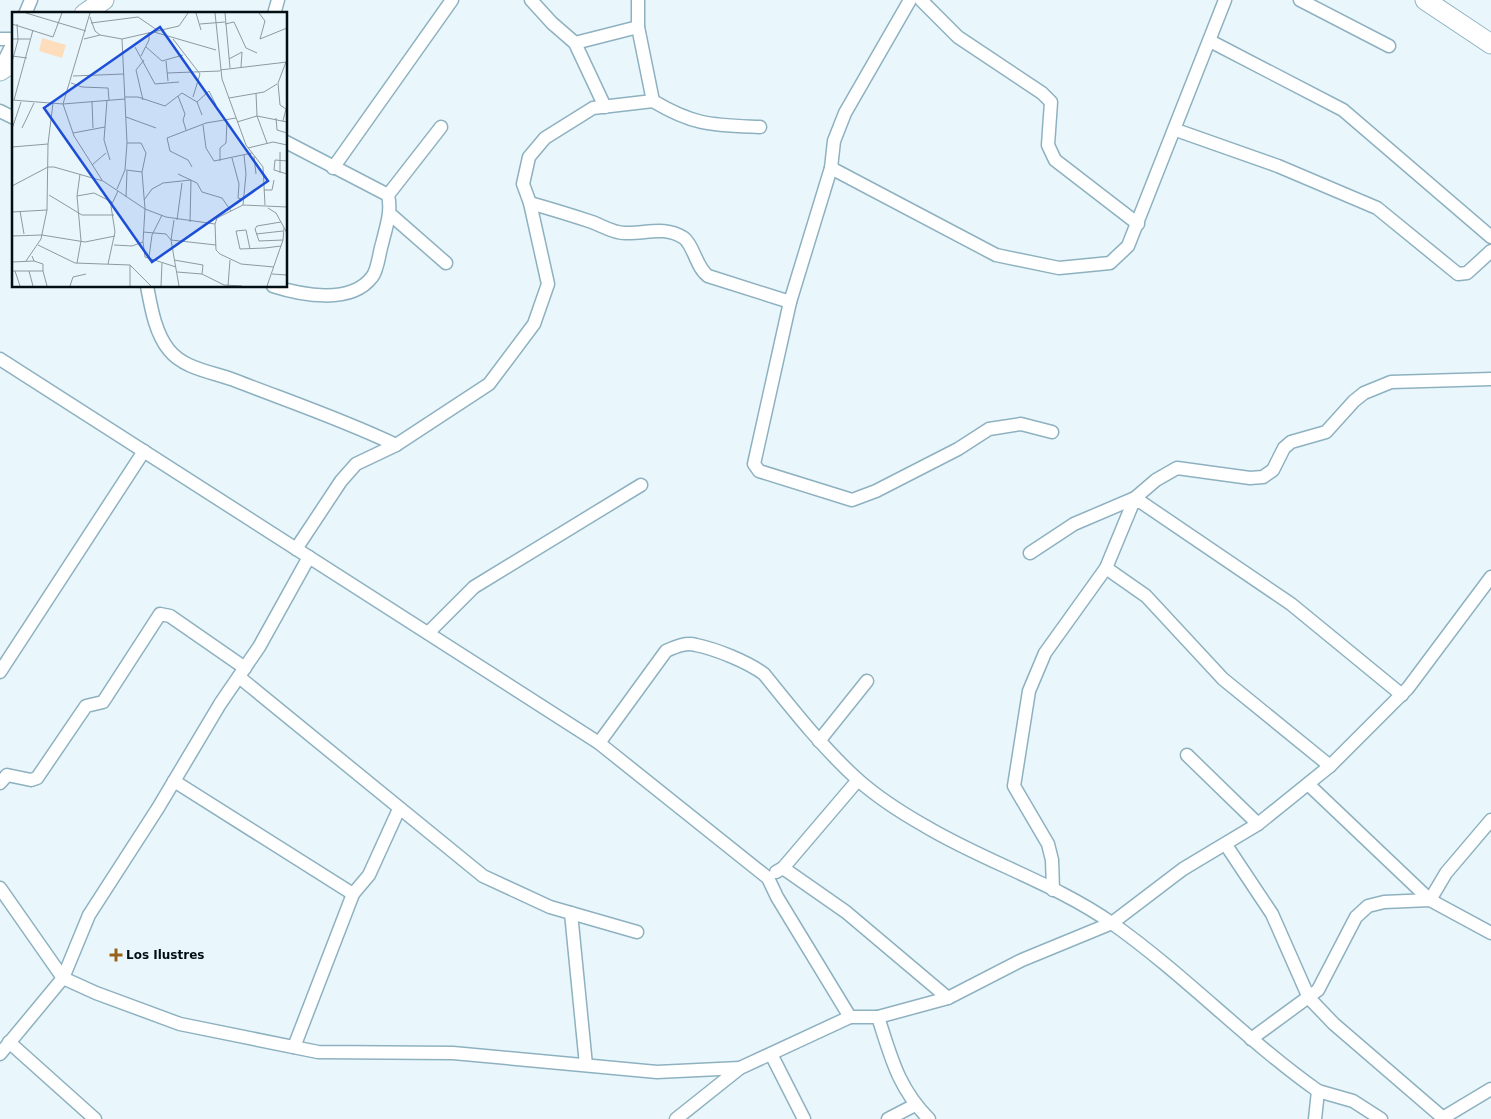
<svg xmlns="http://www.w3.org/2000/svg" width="1491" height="1119" viewBox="0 0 1491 1119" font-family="'DejaVu Sans',sans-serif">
<rect width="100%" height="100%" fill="#e9f7fd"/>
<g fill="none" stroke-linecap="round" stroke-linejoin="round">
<defs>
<g id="street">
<path d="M531 0 552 23 575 43 605 107"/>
<path d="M638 0V27L653 101C695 126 713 125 760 127"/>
<path d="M910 0 845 113 834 141 831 168 790 302 754 464 759 471 852 500 876 491 958 449 989 429 1021 424 1052 432"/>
<path d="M921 0 958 37 1042 93 1051 102 1048 145 1055 160 1138 224"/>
<path d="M1300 0 1389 46"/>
<path d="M25 14 31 0"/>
<path d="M274 14 278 0"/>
<path d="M0 39H14"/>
<path d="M1210 41 1343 110 1491 237"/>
<path d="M575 43 638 27"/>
<path d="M0 69 14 41"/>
<path d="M0 111 14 118"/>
<path d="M1176 130 1278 166 1377 208 1458 274 1467 273 1491 251"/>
<path d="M333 168 452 0"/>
<path d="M831 168 996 255 1059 268 1110 263 1128 246 1225 0"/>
<path d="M388 195 441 127"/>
<path d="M530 203C551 209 571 215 592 222 603 226 613 233 625 233 646 234 664 225 684 238 694 246 696 267 708 276L790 302"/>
<path d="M390 214 446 263"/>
<path d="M147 286C151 307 155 333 169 350 184 369 213 372 234 380 288 401 344 420 396 445"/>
<path d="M273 286C301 295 351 305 372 277 378 270 379 253 382 244 386 227 392 212 388 195L286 142"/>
<path d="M0 359 599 743 768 878 777 897 850 1017"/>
<path d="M296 549 341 481 356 464 396 445 489 384 534 324 548 284 530 203 523 184 529 157 545 138 593 108 653 101"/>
<path d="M1030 553 1074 524 1135 498 1156 480 1177 468 1250 478 1263 477 1273 470 1284 448 1291 442 1326 432 1354 401 1364 393 1391 382 1491 379"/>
<path d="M1106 568 1146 596 1223 679 1330 766"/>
<path d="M428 633 474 587 641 485"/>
<path d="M0 672 144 451"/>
<path d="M239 677 483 876 550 907 637 932"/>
<path d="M819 741 867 681"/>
<path d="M599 743 666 651C675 647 686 642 696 645 716 649 748 662 764 674 793 710 822 747 857 779 876 796 902 813 925 826 985 862 1055 883 1113 924 1185 975 1246 1040 1318 1091L1315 1119"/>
<path d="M1187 755 1258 824"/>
<path d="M174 781 353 894"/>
<path d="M0 783 7 775 31 780 37 778 86 706 103 702 160 614 170 616 245 668"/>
<path d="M1308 784 1430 900 1446 873 1491 820"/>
<path d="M1226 845 1272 914 1309 998 1334 1024 1442 1117"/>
<path d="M783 868 846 912 948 998"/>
<path d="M776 872 783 868 858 780"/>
<path d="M0 888 63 978 96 993 180 1024 318 1052 453 1053 657 1072 740 1068"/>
<path d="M1053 890 1052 860 1048 844 1014 786 1029 691 1045 653 1106 568 1135 498 1291 604 1402 695"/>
<path d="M571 913 586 1065"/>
<path d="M878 1017C891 1057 898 1088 929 1119"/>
<path d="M1251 1039 1318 990 1356 917 1368 906 1384 902 1430 900 1491 933"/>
<path d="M9 1042 95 1119"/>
<path d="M294 1047 353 894 369 875 399 809"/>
<path d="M0 1054 63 978 89 915 158 808 220 704 259 647 309 557"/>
<path d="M771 1054 804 1119"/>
<path d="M1318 1091 1353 1101 1381 1119"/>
<path d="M676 1119 740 1068 850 1017H878L948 998 1022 960 1112 923 1183 869 1258 824 1330 766 1408 688 1491 577"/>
<path d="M888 1119 915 1105"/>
<path d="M1441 1119 1491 1089"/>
</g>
<g id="secondary">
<path d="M1425 0 1491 44"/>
<path d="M84 14 104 0"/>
<path d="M0 71 14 62"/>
</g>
</defs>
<!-- street casing -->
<use href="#street" stroke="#8eb1c0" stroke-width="15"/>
<!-- secondary casing -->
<use href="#secondary" stroke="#8eb1c0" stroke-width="21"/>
<!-- street -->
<use href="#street" stroke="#fff" stroke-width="12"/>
<!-- secondary -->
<use href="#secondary" stroke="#fff" stroke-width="19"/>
</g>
<!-- markers -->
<path fill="#98621a" stroke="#e9f7fd" stroke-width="2" d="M113.5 947.5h5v5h5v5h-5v5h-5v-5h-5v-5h5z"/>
<g text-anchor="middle" stroke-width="4" stroke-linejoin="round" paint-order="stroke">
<!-- poi labels -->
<g font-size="12" font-weight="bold" fill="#030e13" stroke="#e9f7fd" text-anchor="start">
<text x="126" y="959">Los Ilustres</text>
</g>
</g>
<!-- overview -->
<g transform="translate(12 12)">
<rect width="275" height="275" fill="#e9f7fd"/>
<path d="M30 26 54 33 50 46 27 39Z" fill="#fdddbb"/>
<path fill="none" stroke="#8d9a9f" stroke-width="1" d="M14 1 74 19M78 1 51 92 62 124 90 168M184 1 189 18M203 1 210 67 234 133 251 155 253 193M213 1 218 56M247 1 253 9 248 27 275 16M78 5 83 19 88 23M79 11 126 5 145 18M0 12 41 25 50 1M188 12 213 10M213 12 222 10 234 36 245 41M142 20 204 38M0 27H18M72 27 88 23 110 27 167 14 176 1M161 27 188 62 181 85M123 35 143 72 167 70M134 35 150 49 171 43M0 44 15 46M129 44 137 28V20M217 47 230 40 229 55M154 49 156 69M0 50 6 28 5 12M208 58 275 50M155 61 208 59M61 64 112 62M59 71 70 75 96 76 97 88M244 81 245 104 255 131M166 84 173 102 171 108 174 118M113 85H126L153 94 170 81 185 90M217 86 252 80 265 72M0 88 51 92 113 87M2 88 21 18M95 88 92 128 98 148M131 88 124 58 132 48M80 89 81 116M190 103 185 90 197 79 204 93M114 105 144 116M264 106 265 118 275 121M271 109 274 97 268 93 266 71 274 50M225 110 245 104 275 110M191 113 194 136 202 149 240 141M10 116 22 91M0 117 9 90M61 121 93 115M0 135 36 132M236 136 261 130 275 133M242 144 244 162M220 146 227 172 226 186 232 188M208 149V136L214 131 215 109M275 149 263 148 262 158 275 162M80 153 94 141M180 155 176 148 158 139 155 126 194 111 224 106M114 158 130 160M268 161V140M166 162 185 171 190 180 210 186 219 199M0 174 36 155H42L91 169 133 197 154 205 203 212M105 177 113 158 115 131 110 27M252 178H260L262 168M37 183 70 203H102M65 184 82 181 100 190M114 185 115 159M132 188 140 177 151 171 179 168 178 210M231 193 234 162 232 143M256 196 264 201 275 221M8 199 12 222M0 200 35 198M162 208 159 228 204 233M165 208 170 171M269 210 245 214 243 217 247 229 271 228M131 220 154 222 159 228 167 274M244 222 271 219M0 224 30 223 73 230 103 224M131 230 133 245 164 255M26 233 63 251 118 253 139 274M102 233 120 234 131 230 133 197 130 160 134 141 129 131H115M238 237 234 218 224 219 228 237 253 236 269 234M137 245 140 223 150 203M162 248 191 253 190 262M14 249 29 227 35 198 36 132 41 91M0 250 22 249 20 244M65 251 69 229 65 184 68 162M96 252 103 220 99 194 106 179M262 255 229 252 208 242 204 238 203 212 205 206 231 193 275 195M0 259H17M3 259 8 274M31 259 35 274M165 260 190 262 212 273 230 274M260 262 275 263M21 274 17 259H31V252L22 249M58 274 61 265 74 262M118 274V253M149 274 150 251M216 274 218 248M255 274 271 228 272 216"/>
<path fill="#1d4ed8" fill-opacity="0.15" stroke="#1d4ed8" stroke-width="2.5" d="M148 15 256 169 140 250 32 96Z"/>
<rect width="275" height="275" fill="none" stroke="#030e13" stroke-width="2.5"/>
</g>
</svg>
